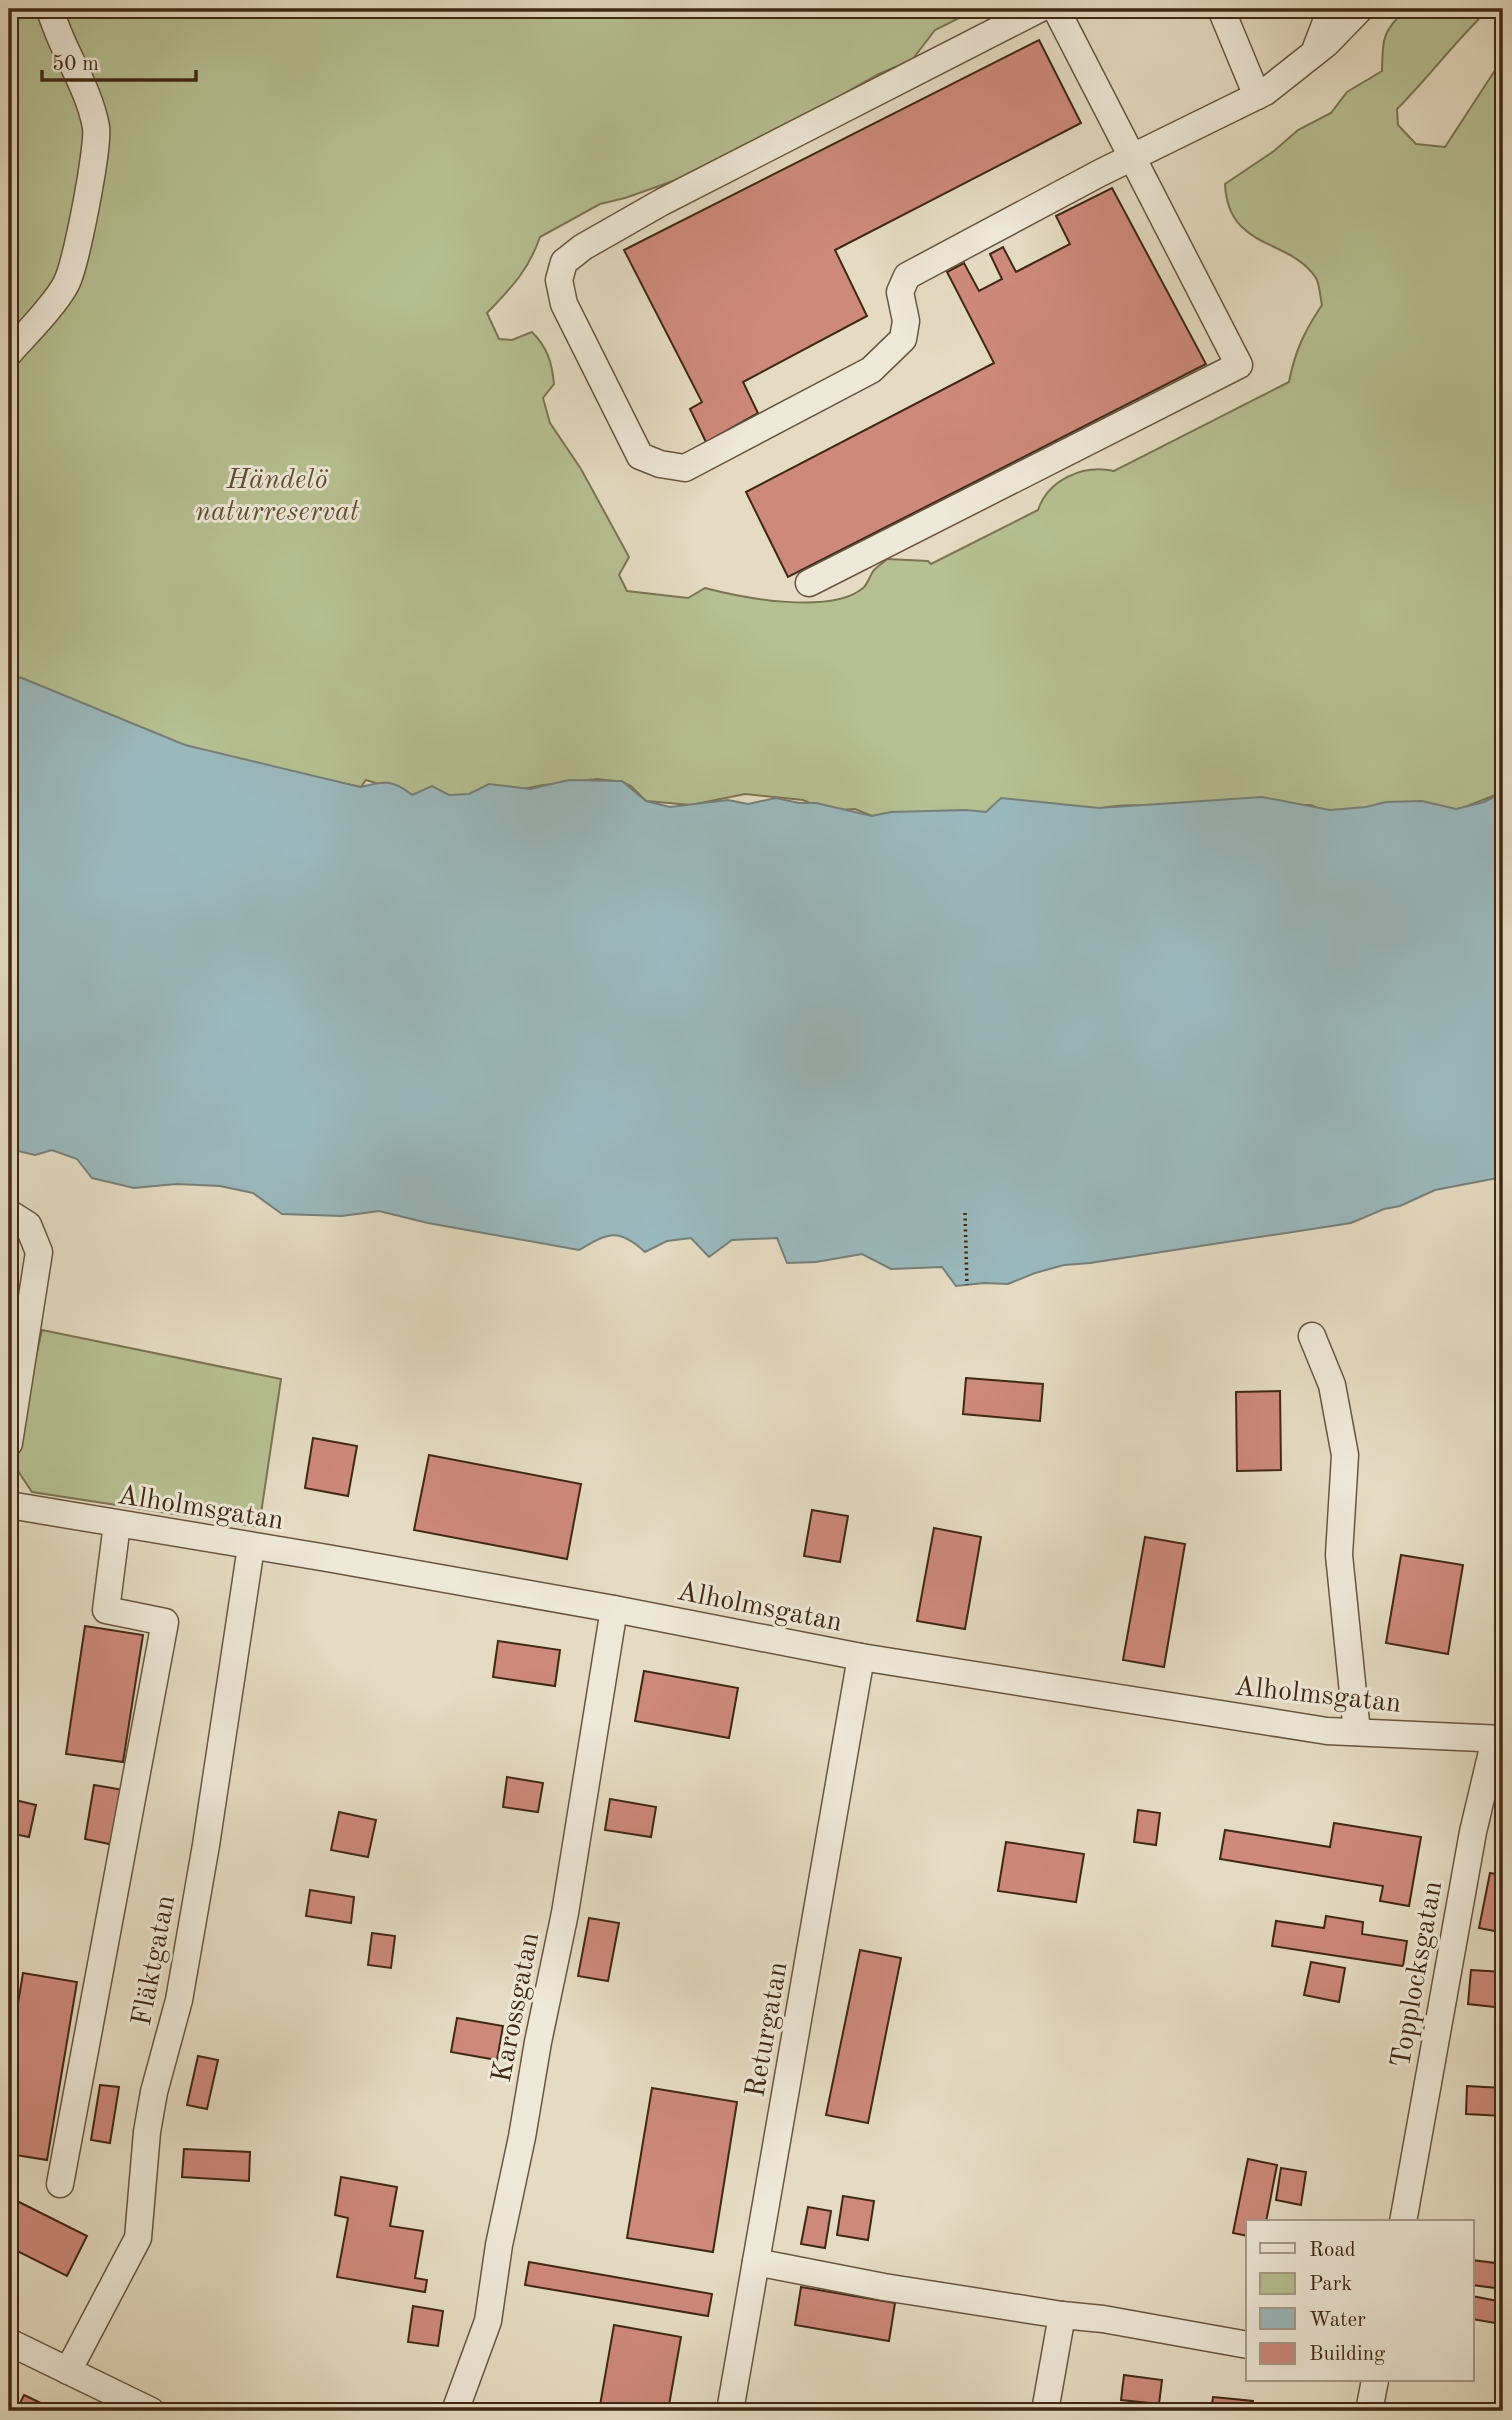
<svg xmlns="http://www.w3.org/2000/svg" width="1512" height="2420" viewBox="0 0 1512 2420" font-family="'Old Standard TT',serif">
<rect width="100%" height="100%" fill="#e5dbc2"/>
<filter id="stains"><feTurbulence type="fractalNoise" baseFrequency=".00286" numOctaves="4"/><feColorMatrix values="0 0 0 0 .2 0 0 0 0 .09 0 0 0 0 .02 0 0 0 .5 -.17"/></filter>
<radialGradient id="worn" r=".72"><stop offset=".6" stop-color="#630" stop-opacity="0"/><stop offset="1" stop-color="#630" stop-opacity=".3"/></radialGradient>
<!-- green -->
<g fill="#b6c092" stroke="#7b7452" stroke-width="2">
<path d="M9 9H977L935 30 912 60 879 74 799 119 676 180 625 198 600 204 540 237C528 271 512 287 487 313L499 339 512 340 532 332C547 347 552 362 554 384L543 398 550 423 581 469 629 557 619 575 627 591 688 598 705 588C743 598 831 615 863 588 868 584 870 575 874 570 878 566 883 563 887 559L928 561 931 564 1038 510C1048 480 1083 464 1114 471L1289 382C1295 351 1304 332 1322 305 1320 297 1320 285 1316 278 1289 237 1228 251 1225 184L1274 151 1298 130 1331 113 1347 92 1382 71C1383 38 1382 31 1407 9H1489C1456 40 1429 77 1397 109L1398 125 1416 144 1445 147 1503 58V792L1455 811 1333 815 1311 805 1170 807C1145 805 1114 803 1090 811L888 813 872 816 855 809 840 810 821 808 803 800 745 794 691 805 646 801 631 786 622 782 597 779 543 785 471 800 435 802 366 780 361 787 286 771 215 761 9 681Z"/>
<path d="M42 1330 281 1379 259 1527 32 1492 12 1462Z"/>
</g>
<!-- water -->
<path fill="#9ab9bd" stroke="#767f79" stroke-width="2" d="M9 675 22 678 185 745 360 787C384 781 393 779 412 795L432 786 449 795 469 794 489 784 530 789 569 780 622 781 646 801 670 807 728 800 748 804 776 798 799 803H816L872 816 891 812 966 810 986 812 1001 798 1099 808 1262 797 1330 810 1366 807 1386 802 1422 801 1456 809 1484 802 1503 792V1177L1435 1190 1400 1206 1384 1209 1351 1223 1090 1263 1064 1265 1035 1273 1008 1284 984 1283 956 1286 942 1267 891 1269 862 1254 816 1262 787 1263 777 1238 732 1240 709 1257 691 1238 667 1241 645 1252C618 1227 608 1233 579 1250L428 1223 379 1211 342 1216 282 1214 253 1193 220 1186 176 1184 134 1188 92 1178 77 1159 52 1150 35 1155 9 1149Z"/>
<!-- building -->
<g fill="#cd897c" stroke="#402813" stroke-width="2">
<path d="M1039 40 1081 123 835 250 867 316 743 382 758 413 706 442 690 409 702 402 624 250Z"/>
<path d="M1112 188 1206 364 788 577 746 492 994 363 947 272 964 263 979 291 1002 279 990 254 1003 247 1016 272 1070 244 1056 216Z"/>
<path d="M966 1378 1043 1384 1040 1421 963 1414Z"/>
<path d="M1280 1391 1281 1470 1237 1471 1236 1392Z"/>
<path d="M313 1438 357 1446 348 1496 305 1488Z"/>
<path d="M429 1455 581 1484 567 1559 414 1530Z"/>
<path d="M812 1510 848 1516 840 1562 804 1556Z"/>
<path d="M934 1528 981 1537 965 1629 917 1621Z"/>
<path d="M1145 1537 1185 1544 1164 1667 1123 1660Z"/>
<path d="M1401 1555 1463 1565 1448 1654 1386 1643Z"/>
<path d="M85 1626 143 1635 123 1762 66 1754Z"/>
<path d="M498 1641 560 1650 555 1686 493 1677Z"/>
<path d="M644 1671 738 1688 729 1738 635 1721Z"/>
<path d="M507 1777 543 1783 538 1812 503 1807Z"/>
<path d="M94 1785 124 1790 114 1845 85 1839Z"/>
<path d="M1501 1797H1503V1822L1498 1821Z"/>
<path d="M610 1799 656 1807 651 1837 605 1830Z"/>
<path d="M15 1800 36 1805 29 1837 9 1833Z"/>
<path d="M1138 1810 1160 1813 1156 1845 1134 1842Z"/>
<path d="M339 1812 376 1820 368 1857 331 1850Z"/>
<path d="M1334 1823 1421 1837 1409 1906 1380 1901 1383 1886 1220 1859 1225 1830 1330 1847Z"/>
<path d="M1006 1842 1084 1854 1076 1902 998 1891Z"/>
<path d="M1490 1873 1503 1875V1914L1500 1932 1479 1928Z"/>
<path d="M310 1890 354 1897 351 1923 306 1916Z"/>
<path d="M1326 1916 1363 1922 1362 1934 1407 1941 1403 1966 1272 1946 1276 1921 1324 1928Z"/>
<path d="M589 1918 619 1923 608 1981 578 1976Z"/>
<path d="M372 1933 395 1936 391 1968 368 1965Z"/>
<path d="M860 1950 901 1958 868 2123 826 2115Z"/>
<path d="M1311 1962 1345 1968 1339 2002 1304 1995Z"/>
<path d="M1471 1970 1503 1972V2008L1468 2004Z"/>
<path d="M23 1973 77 1982 47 2160 9 2154V2058Z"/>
<path d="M457 2018 503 2026 497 2060 451 2052Z"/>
<path d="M198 2056 218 2060 207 2109 187 2105Z"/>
<path d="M100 2085 119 2087 110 2143 91 2140Z"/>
<path d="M1467 2086 1503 2088V2116L1466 2114Z"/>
<path d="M652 2088 737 2102 713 2252 627 2238Z"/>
<path d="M184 2149 250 2152 249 2181 182 2177Z"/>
<path d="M1248 2159 1277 2165 1266 2222H1248V2236L1233 2233Z"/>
<path d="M1281 2168 1306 2172 1301 2205 1276 2200Z"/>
<path d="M341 2177 397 2187 390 2226 423 2231 415 2278 427 2280 425 2292 337 2277 348 2218 335 2215Z"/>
<path d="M843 2196 874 2201 868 2240 837 2235Z"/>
<path d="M9 2197 87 2236 67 2276 9 2247Z"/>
<path d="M808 2207 831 2211 825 2248 801 2244Z"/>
<path d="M1472 2260 1503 2264V2289L1472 2285Z"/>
<path d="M529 2262 712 2294 708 2316 525 2285Z"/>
<path d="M801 2287 895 2303 889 2341 795 2325Z"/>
<path d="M1472 2296 1503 2302 1501 2324 1472 2319Z"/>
<path d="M413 2306 443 2311 438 2346 408 2342Z"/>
<path d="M614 2325 681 2337 668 2411H599Z"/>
<path d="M1124 2375 1162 2380 1159 2404 1121 2400Z"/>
<path d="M24 2395 47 2406 44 2411H16Z"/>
<path d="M1213 2397 1253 2401 1251 2411H1211Z"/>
<path d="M1285 2407 1322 2411H1285Z"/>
</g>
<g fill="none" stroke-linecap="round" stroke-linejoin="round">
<defs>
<g id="minor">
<path d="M1039 9 662 202 583 247 564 262 559 280 564 304 640 456 660 464 685 468 871 370 903 339 906 321 900 292 907 276 1100 173 1265 92 1327 43 1360 9"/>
<path d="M1221 9 1257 96"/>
<path d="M1316 48 1331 9"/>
<path d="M9 353C25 335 55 305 66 284 76 265 99 147 96 127 88 84 61 50 50 9"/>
<path d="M809 583 1239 365 1056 9"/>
<path d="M9 1213 28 1225 39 1252 9 1443"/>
<path d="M1312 1336 1332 1385 1345 1455 1339 1555 1357 1732"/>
<path d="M9 1505 327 1558 614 1609 861 1657 1327 1731 1503 1739"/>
<path d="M60 2184 165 1622 106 1610 117 1524"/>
<path d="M1403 2222 1473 1832 1495 1739"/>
<path d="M756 2262 884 2287 1062 2315 1103 2319 1248 2345"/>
<path d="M9 2342 151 2411"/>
<path d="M68 2371 138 2238 147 2132 154 2092 179 2000 206 1845 251 1547"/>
<path d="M455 2411 488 2321 499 2245 522 2137 538 2042 565 1913 614 1609"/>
<path d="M730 2411 861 1657"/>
<path d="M1045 2411 1062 2315"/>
<path d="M1369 2411 1375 2380"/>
</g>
</defs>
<!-- minor casing -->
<use href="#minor" stroke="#69553f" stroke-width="29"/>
<!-- path -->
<path stroke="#402813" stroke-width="3.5" stroke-dasharray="2 3.5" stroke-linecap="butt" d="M965 1213 967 1285"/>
<!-- minor -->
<use href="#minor" stroke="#eee8d7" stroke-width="26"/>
</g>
<g text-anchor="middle" stroke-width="6" stroke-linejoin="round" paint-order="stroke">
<!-- park labels -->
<g font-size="28" font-style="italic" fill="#5e4e33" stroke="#eee8d7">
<text x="277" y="488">Händelö<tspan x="277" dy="32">naturreservat</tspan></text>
</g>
<!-- street labels -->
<g font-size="28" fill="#402813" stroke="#eee8d7">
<text transform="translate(201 1506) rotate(9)" y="10">Alholmsgatan</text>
<text transform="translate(760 1605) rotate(11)" y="10">Alholmsgatan</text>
<text transform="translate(1318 1693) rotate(6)" y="10">Alholmsgatan</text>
<text transform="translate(152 1960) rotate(-79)" y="10">Fläktgatan</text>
<text transform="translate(1415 1974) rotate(-80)" y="10">Topplocksgatan</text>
<text transform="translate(514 2007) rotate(-79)" y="10">Karossgatan</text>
<text transform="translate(765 2029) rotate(-80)" y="10">Returgatan</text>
</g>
</g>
<!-- margin -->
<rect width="1512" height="2420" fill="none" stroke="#e5dbc2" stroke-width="35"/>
<rect x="10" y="10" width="1491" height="2399" fill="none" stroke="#402813" stroke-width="3.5"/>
<rect x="18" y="18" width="1477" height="2385" fill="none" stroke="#402813" stroke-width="2"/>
<!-- legend -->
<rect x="1246" y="2220" width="228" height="161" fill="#eee8d7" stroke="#a89b89" stroke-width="2"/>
<rect x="1260" y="2243" width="35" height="10" fill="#eee8d7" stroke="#a89b89" stroke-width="2"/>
<text x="1309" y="2256" font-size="21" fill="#402813">Road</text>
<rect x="1260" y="2273" width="35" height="21" fill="#b6c092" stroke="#a89b89" stroke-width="2"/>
<text x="1309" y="2290" font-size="21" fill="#402813">Park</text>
<rect x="1260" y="2308" width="35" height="21" fill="#9ab9bd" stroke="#a89b89" stroke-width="2"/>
<text x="1309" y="2326" font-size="21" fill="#402813">Water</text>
<rect x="1260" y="2343" width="35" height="21" fill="#cd897c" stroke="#a89b89" stroke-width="2"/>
<text x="1309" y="2360" font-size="21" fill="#402813">Building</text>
<!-- scale -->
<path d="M42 70v10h154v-10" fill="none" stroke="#402813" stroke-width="3.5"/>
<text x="52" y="70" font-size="21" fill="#402813" stroke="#eee8d7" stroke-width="5" paint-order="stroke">50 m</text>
<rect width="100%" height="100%" filter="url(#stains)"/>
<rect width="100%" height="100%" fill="url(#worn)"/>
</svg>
